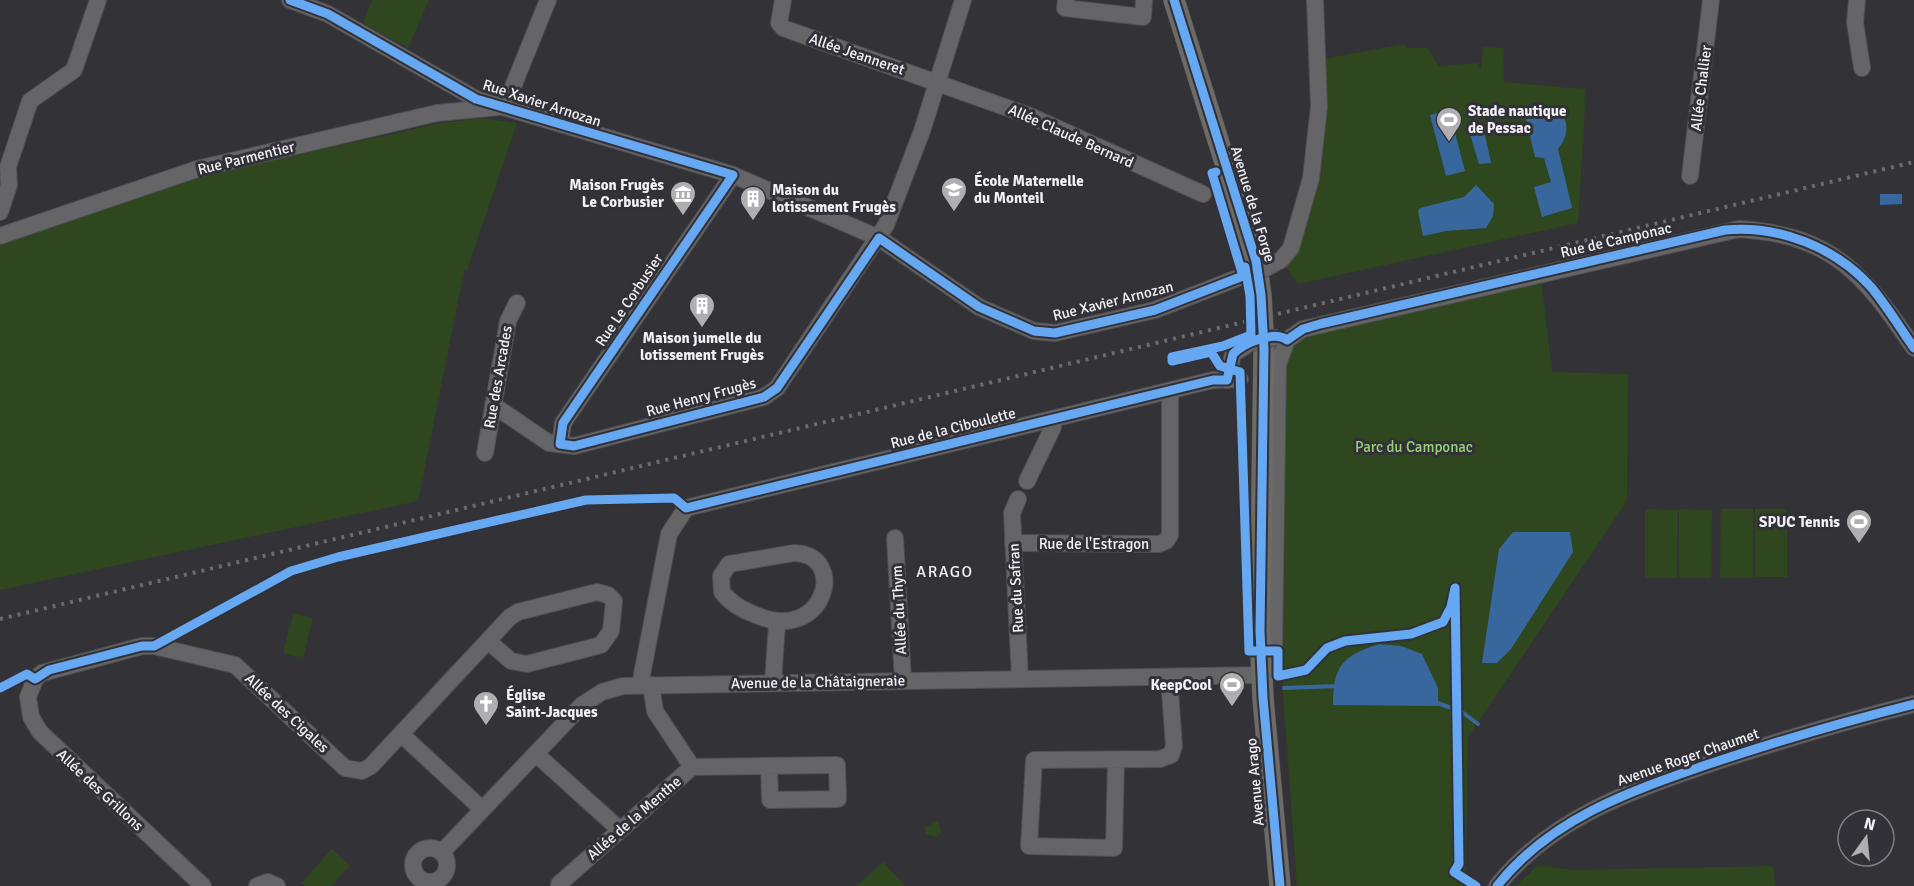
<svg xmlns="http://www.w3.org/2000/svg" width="1914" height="886" viewBox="0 0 1914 886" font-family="Signika,sans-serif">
<rect width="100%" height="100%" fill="#333237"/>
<!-- green -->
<g fill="#2e471f" fill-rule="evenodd">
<path d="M372 0H429L408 48 363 23Z"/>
<path d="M1404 44 1406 48H1428L1438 66 1478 63 1481 69 1483 47 1503 48 1504 82 1586 89 1578 223 1298 284 1281 260 1311 178 1318 60Z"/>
<path d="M481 118 517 123 467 270H464L418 501 0 590V241L202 176 437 124Z"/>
<path d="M1541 278 1552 372 1628 374 1627 501 1468 737 1466 886H1297L1280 652 1285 360C1290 352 1294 343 1302 338 1313 331 1352 320 1366 319 1385 317 1382 325 1400 311ZM1513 532H1570L1499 549Z"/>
<path d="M1645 509 1678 510 1677 578H1645Z"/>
<path d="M1679 509 1712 510 1711 578H1679Z"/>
<path d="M1721 509H1753V578H1720Z"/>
<rect x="1755" y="509" width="32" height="68"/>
<path d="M293 613 313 618 303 658 283 653Z"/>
<path d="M932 821H938L941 833 937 837 925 834V827L932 826Z"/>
<path d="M332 849 350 866 331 886H305L301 883Z"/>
<path d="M883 862 905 886H856Z"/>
<path d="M1538 865 1573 870 1773 866 1775 886H1516Z"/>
</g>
<!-- water -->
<g fill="#38679d">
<path d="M1539 106 1557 109C1570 120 1569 136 1558 149L1572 208 1542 217 1534 187 1551 182 1544 158 1535 157 1529 132 1530 125 1526 120 1528 113Z"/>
<path d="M1449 110 1465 171 1446 176 1430 115Z"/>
<path d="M1477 124 1483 126 1491 163 1479 164 1468 128Z"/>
<path d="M1476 185 1494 204 1493 216 1486 228 1446 231 1423 236 1418 211 1420 208 1464 197Z"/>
<path d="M1880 194H1902V204L1880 205Z"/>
<path d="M1513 532H1570L1573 552 1511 649 1497 663H1482L1499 549Z"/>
<path d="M1379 644 1401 646 1422 654 1438 688V706L1333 705C1333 666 1342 656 1379 644Z"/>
</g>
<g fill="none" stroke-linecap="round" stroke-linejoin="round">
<!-- stream -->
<g stroke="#38679d" stroke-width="4">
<path d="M1284 688 1337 686"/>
<path d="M1435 702 1462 712 1478 724"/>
</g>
<defs>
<g id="minor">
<path d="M290 0 328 14 476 99 733 175 879 238 979 307 1034 331 1055 333 1155 310 1243 276"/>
<path d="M783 0 779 23 783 28 1030 116 1203 194"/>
<path d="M1066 0 1065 8 1143 17 1144 0"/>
<path d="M1857 0 1855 22 1862 68"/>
<path d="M1690 176 1711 0"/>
<path d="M0 212 9 185 8 167 30 101 74 70 98 0"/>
<path d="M0 236 197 169 437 113 499 107 510 94 548 0"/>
<path d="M1266 268 1281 260 1291 248 1311 178 1319 107 1315 0"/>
<path d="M1227 380 1233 354 1250 343"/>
<path d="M493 405 549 443 574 446 764 397 777 388 886 225 922 131 963 0"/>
<path d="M560 444 563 423 733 175"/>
<path d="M485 453 508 321 517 303"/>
<path d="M1027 481 1053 427 1051 420"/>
<path d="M1018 499 1012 513 1020 679"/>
<path d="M895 538 903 681"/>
<path d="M1013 543 1159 544 1166 541 1170 535V391"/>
<path d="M794 553C849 554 825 645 756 615 742 610 731 604 722 592L721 576 729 564Z"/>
<path d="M773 683 777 623"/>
<path d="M640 685 669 534 686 508 1213 380 1240 379"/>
<path d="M401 734 482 809"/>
<path d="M536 754 619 829"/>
<path d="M1116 760 1114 848 1029 846 1034 760 1160 759 1171 755 1174 746 1169 677"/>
<path d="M692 767 837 765 838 799 770 800 769 766"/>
<circle cx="430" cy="865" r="17"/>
<path d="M442 852 582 705 602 692 623 686 1262 675 1273 658 1274 651 1278 364 1287 340 1303 329 1739 229C1834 235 1864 275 1914 348"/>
<path d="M559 884 692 767 655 711 651 685"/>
<path d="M203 886 40 732 31 717 28 697 35 679 42 673 142 646H154L235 665 345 768 362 771 371 766 510 617 518 612 597 592 608 595 614 601 611 631 601 645 527 664 511 661 488 641"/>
<path d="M257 886 268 882 277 886"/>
<path d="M1497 886C1552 817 1631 791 1712 763 1778 741 1846 721 1914 704"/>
</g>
<path id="major" d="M1174 0 1256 261 1261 295 1264 349 1260 631 1263 698 1280 886"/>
</defs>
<!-- minor casing -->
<use href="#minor" stroke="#4f4e52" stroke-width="18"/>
<!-- major casing -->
<use href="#major" stroke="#4f4e52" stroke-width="22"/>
<!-- minor -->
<use href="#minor" stroke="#656568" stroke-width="16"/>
<!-- major -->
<use href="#major" stroke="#6e6b67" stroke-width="21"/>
<!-- rail -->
<path stroke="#6c6c6e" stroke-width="4" stroke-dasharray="3 6" stroke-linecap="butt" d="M0 619 1914 162"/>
<defs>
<g id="minor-bridge">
<path d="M1243 276 1266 268"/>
<path d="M1250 343 1275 337"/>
</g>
</defs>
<!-- minor-bridge casing -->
<use href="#minor-bridge" stroke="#4f4e52" stroke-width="18" stroke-linecap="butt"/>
<!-- minor-bridge -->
<use href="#minor-bridge" stroke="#656568" stroke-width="16"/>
<defs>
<g id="cycleway">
<path d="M290 0 328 14 476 99 733 175 563 423 560 444 574 446 764 397 777 388 879 238 979 307 1034 331 1055 333 1155 310 1243 276 1212 173 1216 172"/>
<path d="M1174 0 1256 261 1261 295 1264 349 1260 631 1263 698 1280 886"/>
<path d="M1245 267 1250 296 1251 335 1223 346 1172 357V361L1211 352 1220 366 1240 372 1249 651H1278V676L1306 670 1327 648 1345 641 1411 634 1443 622 1451 607 1455 588 1459 864 1454 872 1476 886"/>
<path d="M0 688 27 674 35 679 49 670 142 646H154L291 571 338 557 586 500 674 498 686 508 1213 380H1227L1233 354C1243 343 1274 330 1287 340L1303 329 1320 324 1725 230C1779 225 1835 247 1871 287 1887 306 1900 328 1914 348"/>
<path d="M1497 886C1552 817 1631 791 1712 763 1778 741 1846 721 1914 704"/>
</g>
</defs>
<!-- cycleway casing -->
<use href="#cycleway" stroke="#323138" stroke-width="13"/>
<!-- cycleway -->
<use href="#cycleway" stroke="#66a8f1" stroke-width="9"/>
</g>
<!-- icons -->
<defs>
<symbol id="stadium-pin" viewBox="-11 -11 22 30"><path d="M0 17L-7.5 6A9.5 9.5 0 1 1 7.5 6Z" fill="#afaeb3" stroke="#323138"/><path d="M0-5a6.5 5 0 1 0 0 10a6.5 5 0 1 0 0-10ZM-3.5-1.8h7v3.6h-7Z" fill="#fff"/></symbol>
<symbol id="school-pin" viewBox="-11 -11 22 30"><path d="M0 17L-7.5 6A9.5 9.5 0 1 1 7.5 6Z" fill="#afaeb3" stroke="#323138"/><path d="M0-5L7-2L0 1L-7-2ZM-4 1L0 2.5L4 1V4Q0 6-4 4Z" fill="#fff"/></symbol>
<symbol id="museum-pin" viewBox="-11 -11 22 30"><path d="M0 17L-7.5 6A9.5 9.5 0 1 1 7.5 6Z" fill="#afaeb3" stroke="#323138"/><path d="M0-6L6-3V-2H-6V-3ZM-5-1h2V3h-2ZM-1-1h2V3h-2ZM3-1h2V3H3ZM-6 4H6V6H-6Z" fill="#fff"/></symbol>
<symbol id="building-pin" viewBox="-11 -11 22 30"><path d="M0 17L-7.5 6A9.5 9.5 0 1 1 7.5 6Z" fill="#afaeb3" stroke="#323138"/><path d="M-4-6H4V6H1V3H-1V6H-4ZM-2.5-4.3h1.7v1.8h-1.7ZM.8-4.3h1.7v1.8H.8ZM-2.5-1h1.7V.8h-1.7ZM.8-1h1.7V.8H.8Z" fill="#fff"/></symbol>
<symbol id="church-pin" viewBox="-11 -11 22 30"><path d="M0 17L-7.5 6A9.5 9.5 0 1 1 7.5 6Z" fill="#afaeb3" stroke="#323138"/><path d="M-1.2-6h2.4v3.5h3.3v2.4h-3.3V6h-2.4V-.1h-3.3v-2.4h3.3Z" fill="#fff"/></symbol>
</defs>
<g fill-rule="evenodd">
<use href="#stadium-pin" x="1434" y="105" width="30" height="40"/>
<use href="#school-pin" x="939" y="175" width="30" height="40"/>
<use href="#museum-pin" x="668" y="179" width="30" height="40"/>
<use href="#building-pin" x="738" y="184" width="30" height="40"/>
<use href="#building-pin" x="687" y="291" width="30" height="40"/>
<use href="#stadium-pin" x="1844" y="507" width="30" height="40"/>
<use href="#stadium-pin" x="1217" y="670" width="30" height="40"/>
<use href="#church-pin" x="471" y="689" width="30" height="40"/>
</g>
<g text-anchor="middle" stroke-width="6" stroke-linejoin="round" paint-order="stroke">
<!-- street labels -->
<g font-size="15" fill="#f2f1f6" stroke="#323138">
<text transform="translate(857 54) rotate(19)" y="5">Allée Jeanneret</text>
<text transform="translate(1701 88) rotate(-83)" y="5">Allée Challier</text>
<text transform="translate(542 103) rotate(18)" y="5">Rue Xavier Arnozan</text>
<text transform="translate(1071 136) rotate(24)" y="5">Allée Claude Bernard</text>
<text transform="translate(246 158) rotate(-14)" y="5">Rue Parmentier</text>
<text transform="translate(1253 204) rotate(73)" y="5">Avenue de la Forge</text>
<text transform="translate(1616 240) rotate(-13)" y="5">Rue de Camponac</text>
<text transform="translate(629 300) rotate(-56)" y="5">Rue Le Corbusier</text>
<text transform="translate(1113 301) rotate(-14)" y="5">Rue Xavier Arnozan</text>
<text transform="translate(498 377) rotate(-80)" y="5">Rue des Arcades</text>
<text transform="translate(701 397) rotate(-15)" y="5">Rue Henry Frugès</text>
<text transform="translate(953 428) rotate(-14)" y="5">Rue de la Ciboulette</text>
<text x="1094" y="549">Rue de l'Estragon</text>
<text transform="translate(1016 588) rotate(-93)" y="5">Rue du Safran</text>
<text transform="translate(899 610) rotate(-93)" y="5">Allée du Thym</text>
<text transform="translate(818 682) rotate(-1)" y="5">Avenue de la Châtaigneraie</text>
<text transform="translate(287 713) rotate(43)" y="5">Allée des Cigales</text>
<text transform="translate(1688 757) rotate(-19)" y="5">Avenue Roger Chaumet</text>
<text transform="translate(1255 782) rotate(-95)" y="5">Avenue Arago</text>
<text transform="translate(100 790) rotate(43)" y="5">Allée des Grillons</text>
<text transform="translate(634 818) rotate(-41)" y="5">Allée de la Menthe</text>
</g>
<!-- poi labels -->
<g font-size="15" font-weight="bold" fill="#f2f1f6" stroke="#323138" text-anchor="start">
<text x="1468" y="116">Stade nautique<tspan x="1468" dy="17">de Pessac</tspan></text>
<text x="974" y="186">École Maternelle<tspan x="974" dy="17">du Monteil</tspan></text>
<text x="664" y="190" text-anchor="end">Maison Frugès<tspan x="664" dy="17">Le Corbusier</tspan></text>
<text x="772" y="195">Maison du<tspan x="772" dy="17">lotissement Frugès</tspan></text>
<text x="702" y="343" text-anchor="middle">Maison jumelle du<tspan x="702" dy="17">lotissement Frugès</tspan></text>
<text x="1840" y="527" text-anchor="end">SPUC Tennis</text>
<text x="1212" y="690" text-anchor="end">KeepCool</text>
<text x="506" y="700">Église<tspan x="506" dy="17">Saint-Jacques</tspan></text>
</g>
<!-- park labels -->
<g font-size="15" fill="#97d476" stroke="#323138">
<text x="1414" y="452">Parc du Camponac</text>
</g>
<!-- neighbourhood labels -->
<g font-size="16" letter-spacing="1.5" fill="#f2f1f6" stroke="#323138">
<text x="945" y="577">ARAGO</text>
</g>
</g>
<!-- north arrow -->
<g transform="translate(1866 838) rotate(15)"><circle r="28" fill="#323138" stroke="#7f7e84" stroke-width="1.5"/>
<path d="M0-4.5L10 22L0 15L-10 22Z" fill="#afaeb3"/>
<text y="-9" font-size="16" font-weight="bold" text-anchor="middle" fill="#f2f1f6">N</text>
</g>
</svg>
